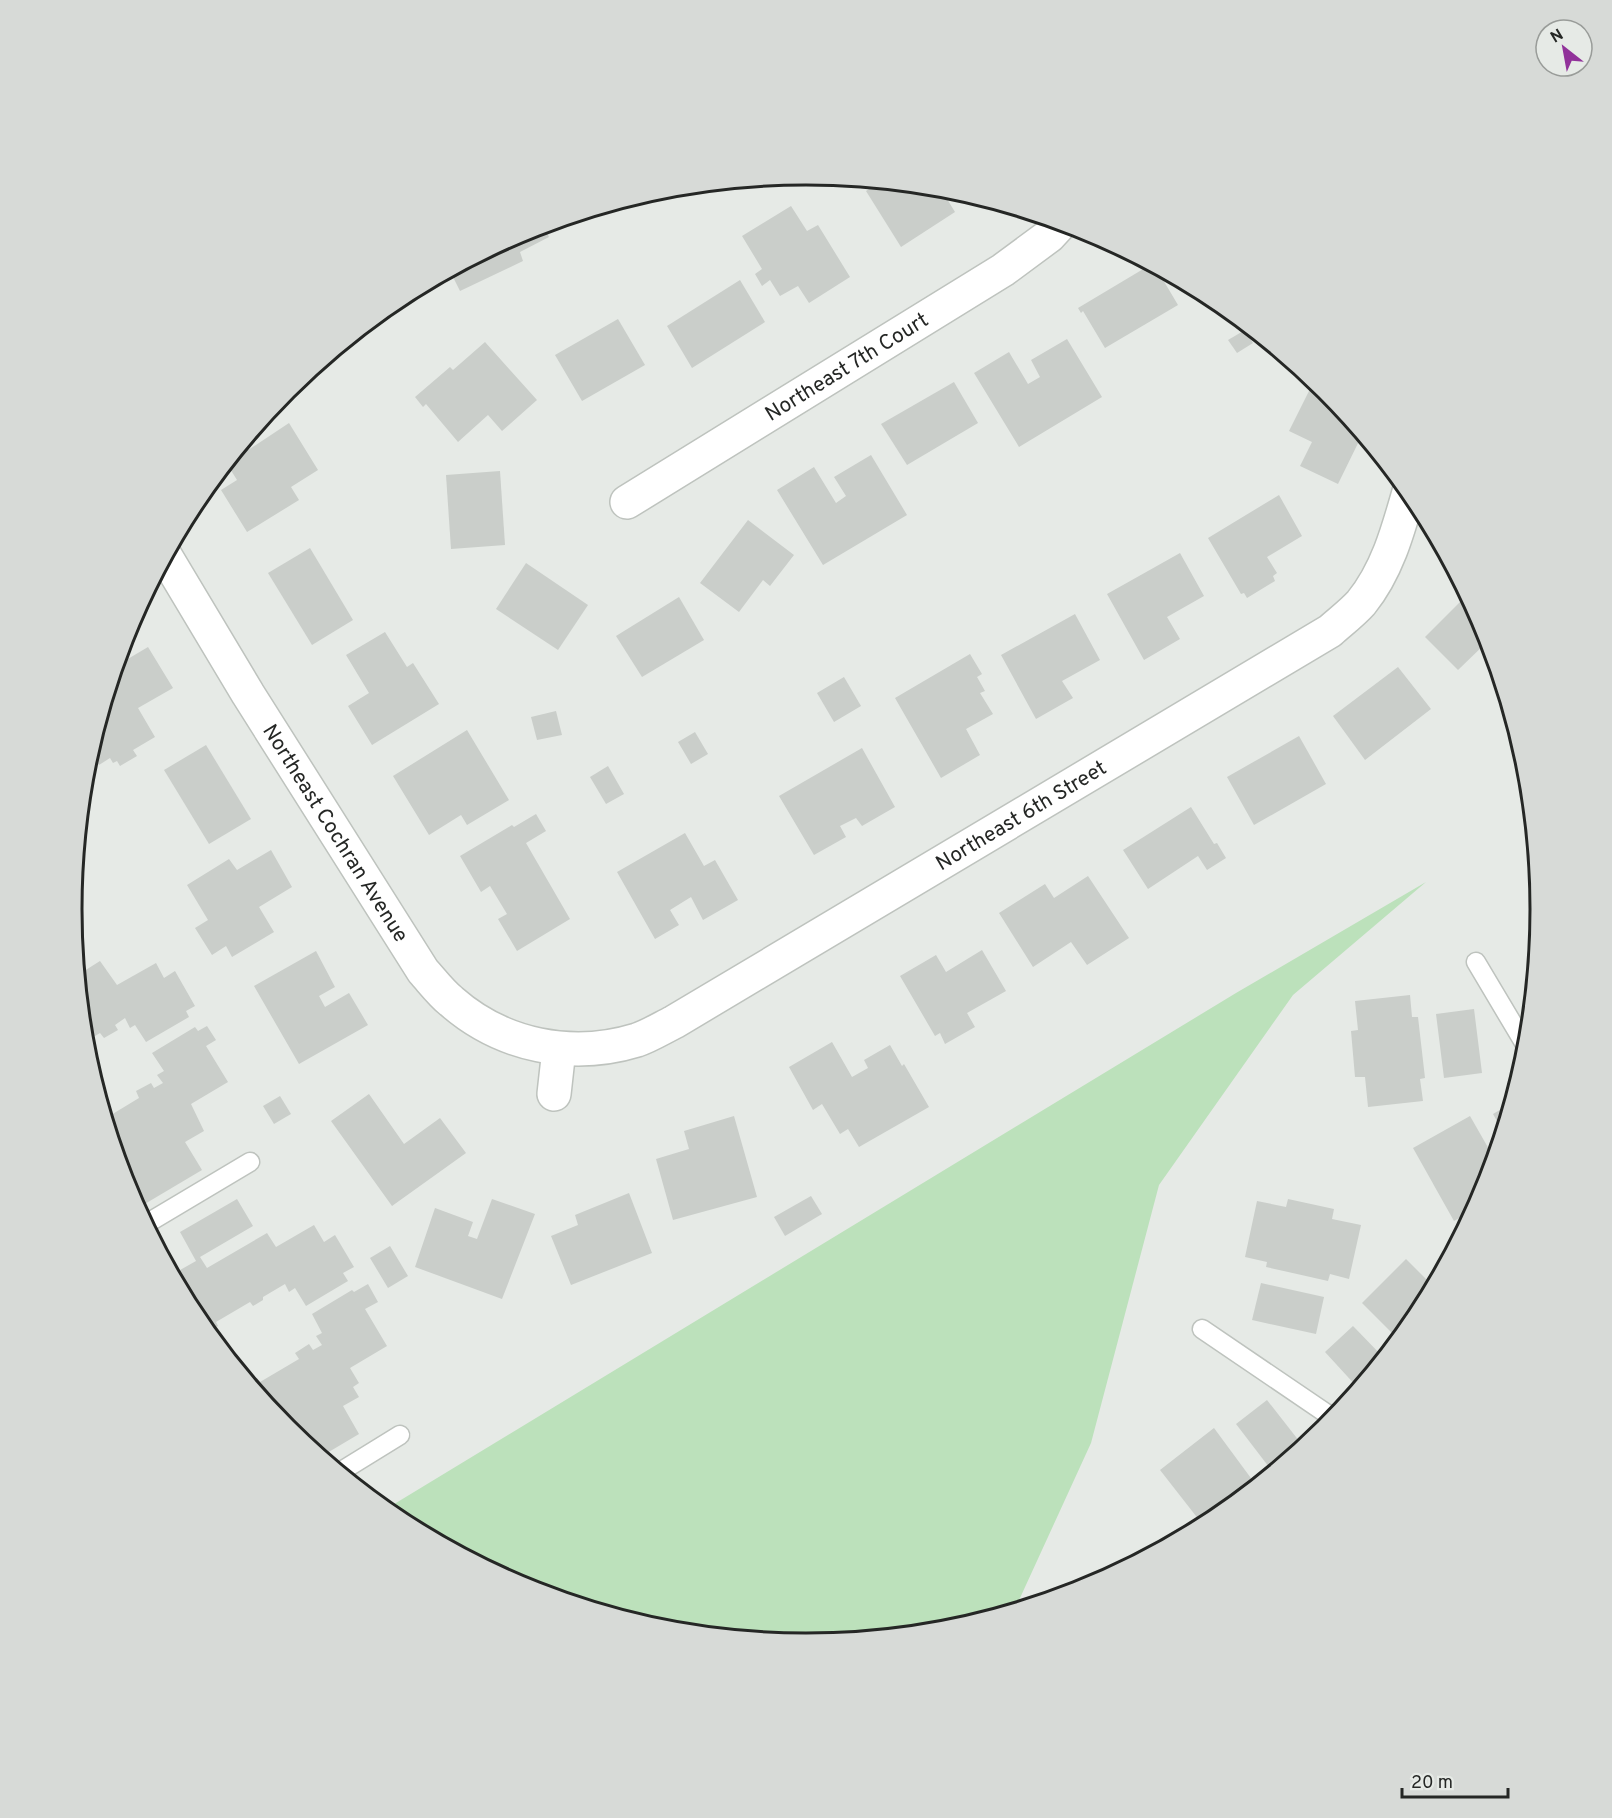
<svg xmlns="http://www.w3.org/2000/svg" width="1612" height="1818" viewBox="0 0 1612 1818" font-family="Overpass,sans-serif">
<rect width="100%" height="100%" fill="#e6eae6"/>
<!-- green -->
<path fill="#bce1bb" d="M1426 882 1293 995 1159 1185 1091 1443 1015 1609 949 1629 806 1643 662 1629 525 1587 398 1519 386 1509 1236 993Z"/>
<!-- building -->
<g fill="#caceca">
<path d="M880 182 950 189 959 192 947 199 955 212 901 247 866 191Z"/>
<path d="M791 206 807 231 818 225 850 277 809 303 798 286 780 296 770 280 762 286 755 274 762 269 742 236Z"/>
<path d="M544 225 549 237 520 252 523 261 460 291 450 271 525 231Z"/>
<path d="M1150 265 1156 268 1178 305 1105 348 1083 311 1081 313 1078 308Z"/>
<path d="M740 280 765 322 692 368 667 326Z"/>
<path d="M618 319 645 365 582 401 555 355Z"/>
<path d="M1245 330 1253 343 1237 353 1228 340Z"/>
<path d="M1067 339 1102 397 1019 447 974 373 1009 352 1028 384 1040 377 1031 360Z"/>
<path d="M485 342 537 400 502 431 488 415 458 442 426 404 423 407 415 397 450 367 453 370Z"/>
<path d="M1314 381 1325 390 1362 435 1338 484 1300 466 1312 442 1289 431Z"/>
<path d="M954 382 978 423 907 465 881 424Z"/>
<path d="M289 423 318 470 291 487 299 500 247 532 221 490 237 480 227 464Z"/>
<path d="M871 455 907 515 823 565 777 490 814 467 836 503 846 496 834 477Z"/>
<path d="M500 471 505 545 451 549 446 475Z"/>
<path d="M1279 495 1302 536 1267 557 1277 573 1273 576 1275 581 1247 598 1244 593 1241 594 1208 538Z"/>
<path d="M748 520 794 555 770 586 763 580 739 612 700 583Z"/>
<path d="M310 548 353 620 312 645 268 573Z"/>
<path d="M1180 553 1204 596 1167 617 1180 639 1144 660 1107 594Z"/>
<path d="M526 563 588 605 558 650 496 609Z"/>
<path d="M1467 595 1484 628 1488 641 1458 670 1425 637Z"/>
<path d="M679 597 704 640 642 677 616 636Z"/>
<path d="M1075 614 1100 660 1062 681 1073 698 1036 719 1001 655Z"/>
<path d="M385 632 407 667 413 663 439 704 372 745 348 706 369 693 346 655Z"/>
<path d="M148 647 173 688 138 708 155 737 133 750 137 756 120 766 117 761 113 763 110 758 99 765 90 751 93 744 99 740 96 735 116 666Z"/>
<path d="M970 654 982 674 977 677 985 691 980 693 993 714 966 729 980 755 941 778 895 698Z"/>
<path d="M1398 667 1431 709 1365 760 1333 716Z"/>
<path d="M844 677 861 706 834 722 817 693Z"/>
<path d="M556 711 562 735 537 740 531 717Z"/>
<path d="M467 730 509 800 467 825 461 815 429 835 393 776Z"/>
<path d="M695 732 708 754 691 764 678 742Z"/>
<path d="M1299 736 1326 784 1254 825 1227 777Z"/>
<path d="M206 745 251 819 209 844 164 770Z"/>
<path d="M862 748 895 807 862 826 856 818 840 826 846 837 814 855 779 796Z"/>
<path d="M608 766 624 794 606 804 590 777Z"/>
<path d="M1191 807 1214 844 1217 843 1226 858 1207 870 1198 856 1148 889 1123 850Z"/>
<path d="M536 814 546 831 526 843 570 919 517 951 498 919 507 914 490 886 481 892 460 856 512 825 514 827Z"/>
<path d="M685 833 704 866 715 860 738 900 703 920 691 897 670 910 679 925 655 939 617 872Z"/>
<path d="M271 850 292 887 259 907 274 932 232 957 226 946 212 955 195 928 208 920 187 885 229 859 237 870Z"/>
<path d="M1088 876 1129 938 1087 965 1071 942 1033 967 999 913 1045 884 1054 898Z"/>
<path d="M982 950 1006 991 967 1013 975 1027 945 1044 940 1033 935 1036 900 976 936 955 946 972Z"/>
<path d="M316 951 335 987 319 996 325 1007 349 993 368 1025 299 1064 254 986Z"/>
<path d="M100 961 117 985 156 963 164 978 175 971 195 1006 186 1011 189 1017 146 1042 135 1025 130 1028 125 1018 115 1025 118 1030 104 1038 100 1033 85 1042 78 967 81 973Z"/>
<path d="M1410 995 1412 1017H1418L1425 1078 1420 1079 1423 1101 1368 1107 1365 1077H1355L1351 1031 1358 1030 1355 1001Z"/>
<path d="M1474 1009 1482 1073 1444 1078 1436 1014Z"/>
<path d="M207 1026 216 1040 206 1046 228 1082 191 1104 204 1131 185 1142 202 1170 138 1208 128 1190 106 1118 139 1098 136 1091 151 1083 154 1088 163 1083 157 1075 164 1071 152 1053 195 1027 198 1031Z"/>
<path d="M832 1042 852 1077 868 1068 864 1060 890 1045 902 1066 904 1064 929 1107 859 1147 848 1129 840 1134 822 1104 813 1110 789 1067Z"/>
<path d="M369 1094 404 1144 440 1118 466 1153 392 1206 331 1121Z"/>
<path d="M280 1096 291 1114 274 1124 263 1106Z"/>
<path d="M1510 1104 1502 1130 1493 1114Z"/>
<path d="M734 1116 757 1197 673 1220 656 1159 689 1149 684 1131Z"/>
<path d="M1470 1116 1494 1158 1484 1190 1473 1210 1454 1221 1413 1148Z"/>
<path d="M629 1193 652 1253 571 1285 551 1236 578 1225 575 1215Z"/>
<path d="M811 1196 822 1214 785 1236 774 1217Z"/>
<path d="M237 1199 253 1226 200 1257 207 1268 267 1233 276 1247 314 1225 324 1242 335 1235 354 1267 343 1273 348 1281 306 1306 295 1288 289 1292 285 1284 263 1297V1300L253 1306 250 1302 216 1322 218 1326 208 1332 196 1316 173 1274 196 1261 180 1232Z"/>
<path d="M492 1199 535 1214 502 1299 415 1267 435 1208 473 1222 468 1236 477 1239Z"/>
<path d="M1288 1199 1334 1209 1332 1219 1361 1225 1349 1279 1330 1274 1328 1281 1266 1267 1267 1262 1245 1257 1257 1201 1286 1207Z"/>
<path d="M390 1246 408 1276 388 1288 370 1258Z"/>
<path d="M1406 1259 1433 1286 1416 1317 1398 1339 1362 1303Z"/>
<path d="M1261 1283 1324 1297 1316 1334 1252 1320Z"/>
<path d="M368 1284 378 1302 365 1309 387 1346 350 1368 359 1383 353 1387 359 1397 343 1406 359 1434 322 1456 287 1428 250 1382 257 1378 260 1382 299 1359 295 1353 309 1344 313 1350 322 1345 316 1336 322 1333 312 1314 352 1290 354 1292Z"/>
<path d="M1353 1326 1383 1357 1358 1388 1325 1352Z"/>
<path d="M1267 1400 1303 1446 1272 1471 1236 1424Z"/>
<path d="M1214 1428 1256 1485 1213 1519 1203 1525 1160 1470Z"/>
</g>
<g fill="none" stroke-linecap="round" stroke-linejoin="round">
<defs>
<g id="service">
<path d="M1476 962 1526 1046"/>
<path d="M146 1224 250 1162"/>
<path d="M1202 1329 1333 1418"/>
<path d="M340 1472 400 1435"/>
</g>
<g id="minor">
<path id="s1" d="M627 502 1003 270 1049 236 1061 223"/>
<path id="s2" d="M166 557 248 694 423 971C432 981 441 993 451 1001 502 1046 572 1060 637 1040 649 1036 662 1028 674 1022L1330 631C1340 622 1352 613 1361 603 1387 571 1398 531 1409 492"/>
<path d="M554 1094 559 1049"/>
</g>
</defs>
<!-- service casing -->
<use href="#service" stroke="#bec3be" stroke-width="21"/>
<!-- minor casing -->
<use href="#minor" stroke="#bec3be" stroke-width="36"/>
<!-- service -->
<use href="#service" stroke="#fff" stroke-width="18"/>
<!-- minor -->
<use href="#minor" stroke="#fff" stroke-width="33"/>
</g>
<g text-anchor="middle" stroke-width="5" stroke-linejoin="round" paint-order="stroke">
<!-- street labels -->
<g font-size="21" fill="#252725" stroke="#e6eae6">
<text dy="7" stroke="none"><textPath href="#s1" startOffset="258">Northeast 7th Court</textPath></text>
<text dy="7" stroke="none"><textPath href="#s2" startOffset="1172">Northeast 6th Street</textPath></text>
<text dy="7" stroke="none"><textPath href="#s2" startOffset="324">Northeast Cochran Avenue</textPath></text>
</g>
</g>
<!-- crop -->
<path d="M0 0H1612V1818H0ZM82 909a724 724 0 1 1 1448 0a724 724 0 1 1-1448 0Z" fill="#d7dad7" fill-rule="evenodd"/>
<path fill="none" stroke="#252725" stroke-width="3" d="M82 909a724 724 0 1 1 1448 0a724 724 0 1 1-1448 0Z"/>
<!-- north arrow -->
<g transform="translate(1564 48) rotate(329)"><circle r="28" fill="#e6eae6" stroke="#999c99" stroke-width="1.5"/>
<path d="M0-4.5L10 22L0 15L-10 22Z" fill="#91329a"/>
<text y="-9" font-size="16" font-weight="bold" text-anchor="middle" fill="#252725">N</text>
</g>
<!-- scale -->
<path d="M1402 1788v9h106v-9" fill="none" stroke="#252725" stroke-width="3"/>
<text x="1411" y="1788" font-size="18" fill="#252725" stroke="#e6eae6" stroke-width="4.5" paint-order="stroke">20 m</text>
</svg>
